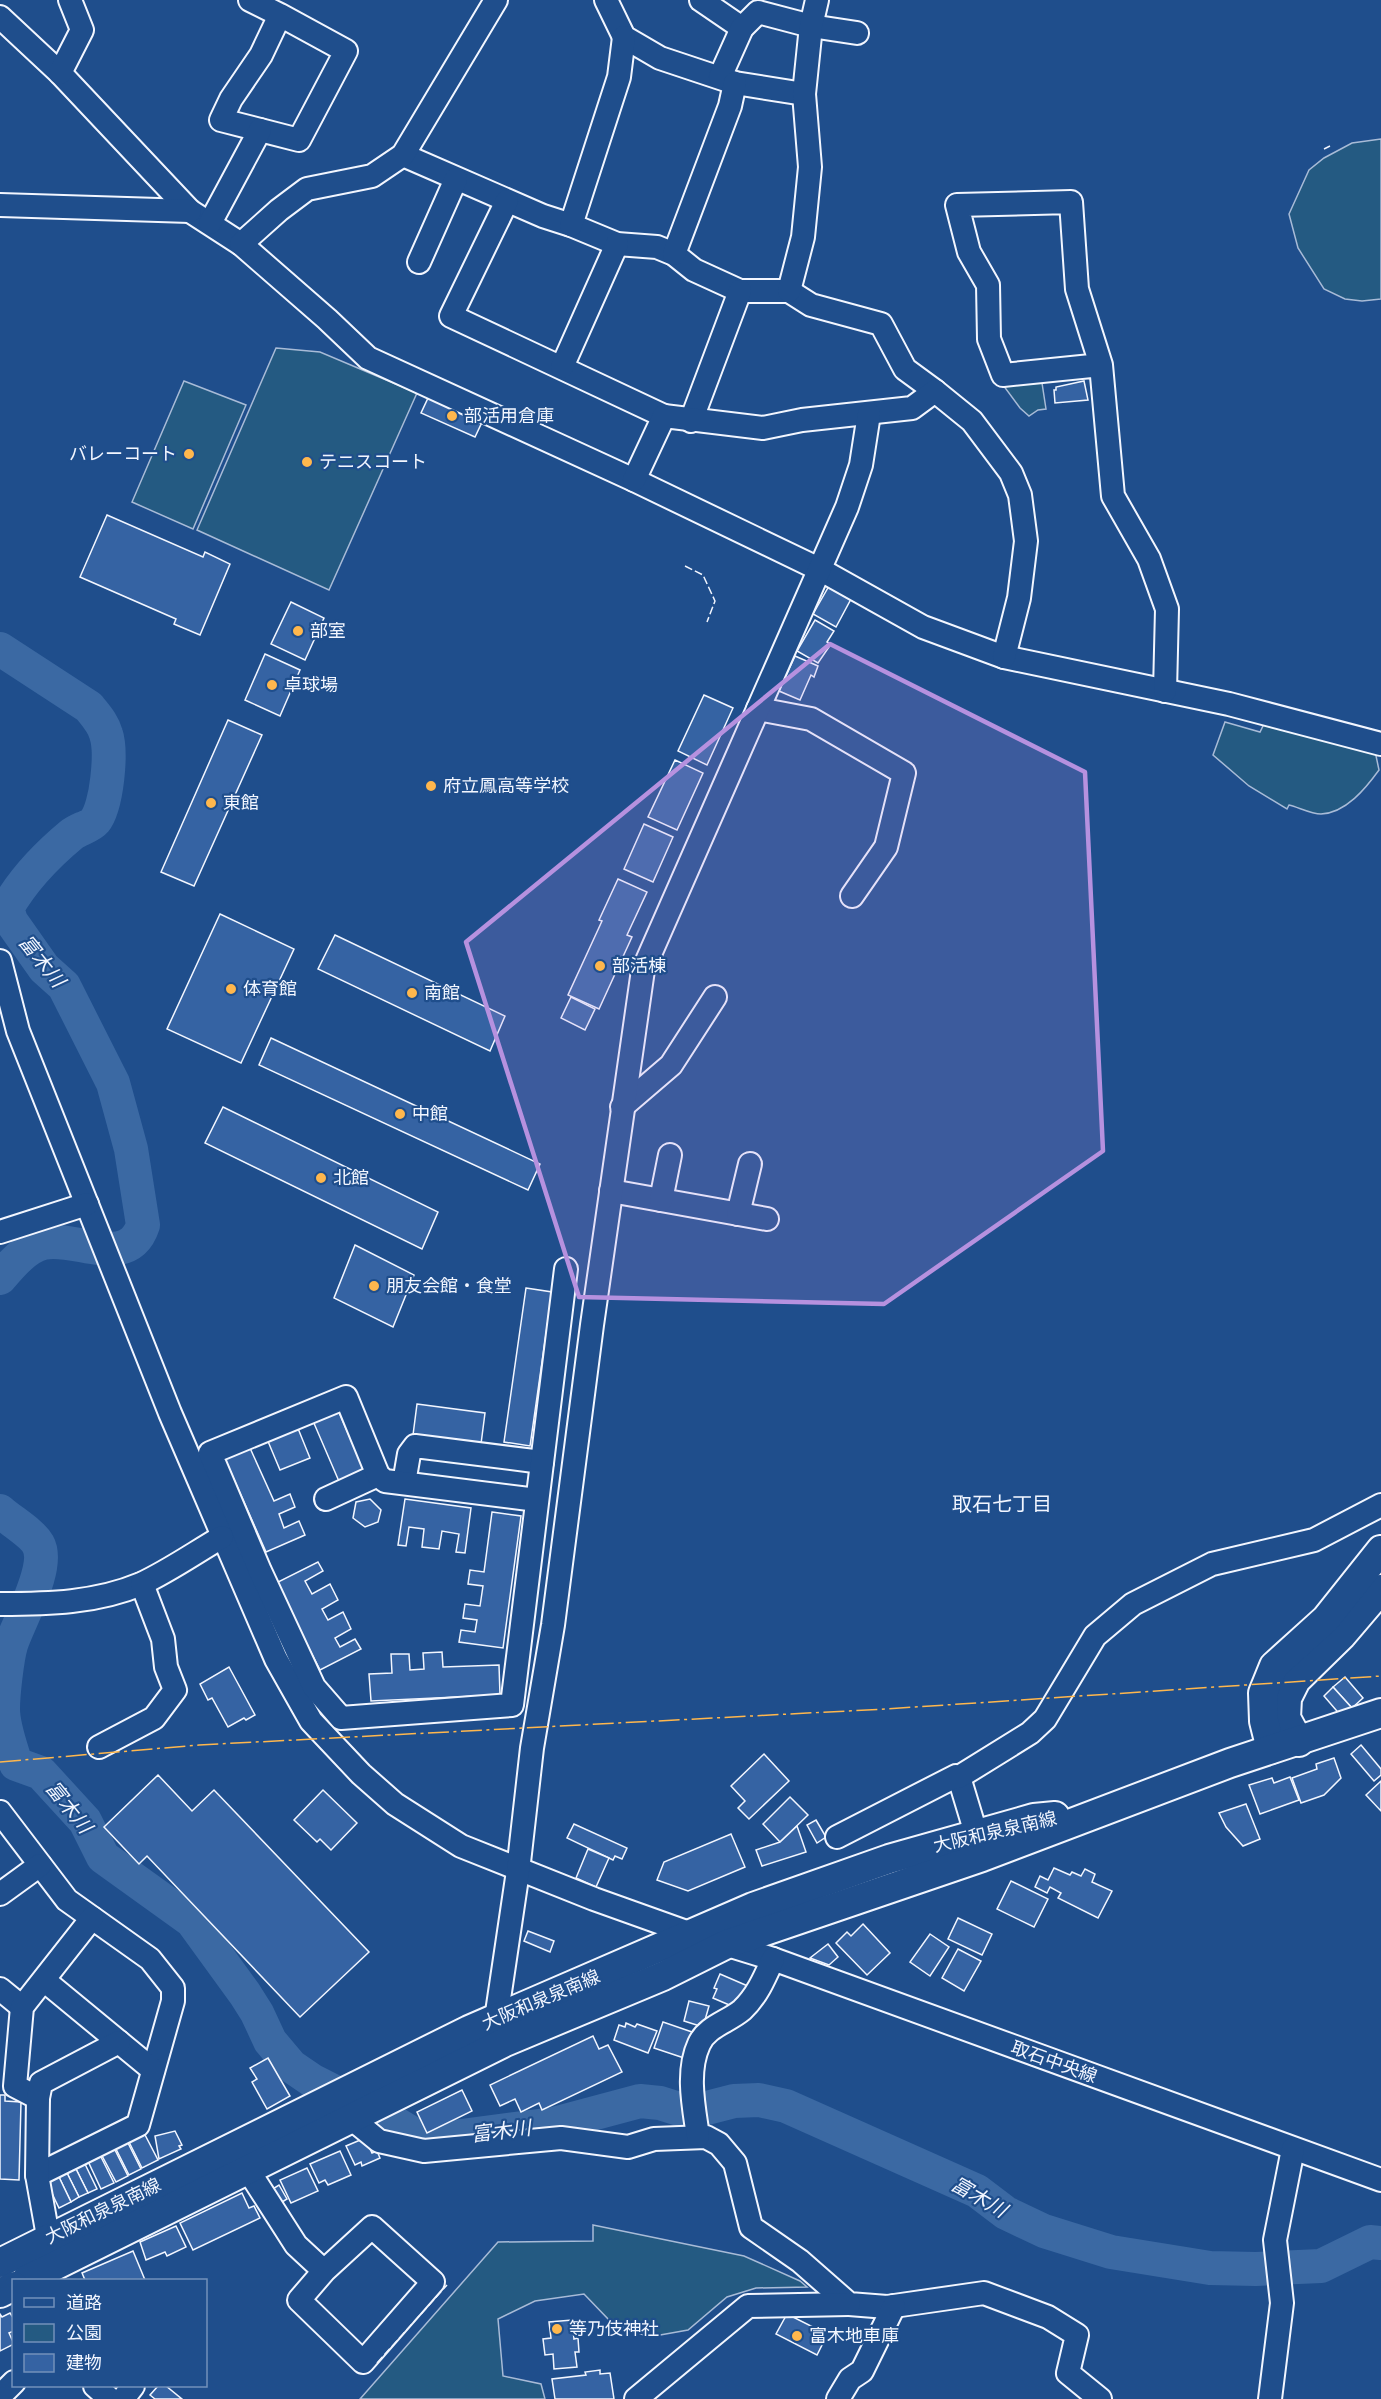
<svg xmlns="http://www.w3.org/2000/svg" width="1381" height="2399" viewBox="0 0 1381 2399" font-family="'Space Grotesk','Noto Sans JP',sans-serif">
<rect width="100%" height="100%" fill="#1f4e8c"/>
<!-- green -->
<g fill="#245a82" stroke="#a8bbd7" stroke-width="1.5">
<path d="M1381 139V299L1362 301 1345 299 1324 289 1298 248 1289 214 1309 170 1324 158 1352 143Z"/>
<path d="M276 348 320 352 417 393 329 590 197 530Z"/>
<path d="M184 381 246 405 193 529 132 502Z"/>
<path d="M1042 383 1046 409 1038 410 1029 416 1020 408 1003 385Z"/>
<path d="M1225 722 1260 732 1265 722 1375 751 1379 770C1366 788 1346 813 1321 814 1311 814 1298 807 1289 805L1287 809 1249 786 1213 755Z"/>
<path d="M593 2225 744 2256 800 2281 807 2287 756 2288 727 2297 688 2330 649 2337 612 2323 584 2294 535 2301 498 2319 503 2376 541 2384 545 2399H360L498 2242 593 2241Z"/>
</g>
<g fill="none" stroke-linecap="round" stroke-linejoin="round">
<!-- river -->
<g stroke="#3b69a3" stroke-width="34">
<path d="M0 649 89 707C96 716 103 723 106 734 112 752 107 806 95 821 90 827 78 829 71 835 47 855 23 880 7 908L11 921 44 968 64 986 113 1083 131 1149 143 1225C128 1271 75 1235 43 1243 26 1247 11 1265 0 1278"/>
<path d="M0 1511C11 1521 32 1533 38 1544 51 1567 18 1622 11 1645 7 1659 3 1694 3 1709 3 1727 11 1747 16 1764L41 1773 85 1821 103 1857 192 1921 245 1994 257 2013 270 2041 291 2066 313 2081 390 2120 418 2137 446 2138 554 2124 640 2101 660 2103 679 2109 699 2110 734 2101 759 2100 786 2106 977 2191 1006 2213 1044 2231 1111 2252 1210 2268 1256 2269 1321 2266 1370 2242 1381 2243"/>
</g>
</g>
<!-- building -->
<g fill="#3563a3" stroke="#f2f6ff" stroke-width="1.5">
<path d="M1084 381 1088 400 1055 403 1054 390H1056V387Z"/>
<path d="M429 396 483 420 475 437 421 413Z"/>
<path d="M107 515 203 557 205 552 230 564 200 635 174 624 176 619 80 577Z"/>
<path d="M829 586 851 599 836 627 813 614Z"/>
<path d="M291 602 324 618 305 660 271 644Z"/>
<path d="M815 620 834 631 827 642 831 644 818 663 797 651Z"/>
<path d="M265 654 300 670 280 716 245 700Z"/>
<path d="M795 656 818 666 814 677 811 675 800 700 779 691Z"/>
<path d="M704 695 733 708 707 765 678 751Z"/>
<path d="M228 720 262 735 194 886 161 872Z"/>
<path d="M675 760 703 773 677 830 648 817Z"/>
<path d="M644 824 673 837 653 882 624 869Z"/>
<path d="M618 879 647 892 627 935 632 937 599 1009 568 995 602 921 599 920Z"/>
<path d="M220 914 294 949 241 1063 167 1029Z"/>
<path d="M335 935 505 1016 490 1051 318 969Z"/>
<path d="M571 997 595 1009 585 1030 561 1018Z"/>
<path d="M271 1038 540 1164 528 1190 259 1065Z"/>
<path d="M223 1107 438 1212 422 1249 205 1143Z"/>
<path d="M355 1245 414 1275 393 1327 334 1298Z"/>
<path d="M526 1288 552 1292 530 1446 504 1442Z"/>
<path d="M417 1404 485 1413 481 1444 413 1435Z"/>
<path d="M338 1410 366 1475 341 1486 313 1421Z"/>
<path d="M297 1426 310 1458 280 1470 267 1439Z"/>
<path d="M250 1448 274 1501 290 1494 295 1507 279 1514 284 1528 299 1521 305 1535 266 1552 225 1459Z"/>
<path d="M370 1499 381 1510 378 1522 365 1527 353 1518 356 1502Z"/>
<path d="M405 1499 471 1508 465 1553 456 1552 459 1534 442 1531 439 1549 422 1547 424 1529 409 1527 406 1546 398 1545Z"/>
<path d="M492 1512 521 1516 503 1648 459 1642 461 1630 475 1632 477 1620 463 1618 465 1604 480 1606 483 1586 468 1584 470 1570 484 1572Z"/>
<path d="M318 1562 323 1571 305 1581 312 1594 330 1584 338 1600 322 1609 328 1620 343 1612 351 1629 335 1638 340 1647 355 1639 361 1649 320 1670 276 1583Z"/>
<path d="M442 1652 443 1667 499 1665 500 1695 371 1701 369 1674 392 1673 391 1654H409L410 1670 424 1669 423 1653Z"/>
<path d="M229 1667 255 1715 246 1720 244 1718 228 1727 212 1698 208 1700 200 1684Z"/>
<path d="M1345 1677 1363 1698 1352 1708 1333 1687Z"/>
<path d="M1333 1687 1352 1708 1342 1717 1324 1696Z"/>
<path d="M1361 1745 1381 1769V1775L1374 1781 1351 1754Z"/>
<path d="M764 1754 789 1781 749 1819 738 1808 745 1801 731 1786Z"/>
<path d="M1334 1758 1341 1778 1324 1795 1301 1803 1292 1778 1317 1769 1316 1764Z"/>
<path d="M158 1775 192 1811 214 1790 369 1952 300 2017 147 1856 139 1864 104 1827Z"/>
<path d="M1290 1777 1299 1800 1260 1814 1249 1785 1272 1778 1274 1783Z"/>
<path d="M1381 1781V1811L1366 1795Z"/>
<path d="M323 1790 357 1823 331 1850 320 1839 317 1842 294 1820Z"/>
<path d="M790 1797 808 1815 780 1842 763 1824Z"/>
<path d="M1246 1804 1260 1839 1243 1846 1226 1827 1219 1813Z"/>
<path d="M816 1820 826 1837 817 1843 807 1825Z"/>
<path d="M574 1824 627 1848 622 1859 615 1856 613 1860 567 1838Z"/>
<path d="M797 1826 806 1852 762 1866 756 1850 780 1842Z"/>
<path d="M731 1834 745 1867 688 1891 657 1880 664 1862Z"/>
<path d="M588 1849 609 1858 596 1887 576 1878Z"/>
<path d="M1054 1868 1070 1875 1072 1872 1081 1876 1085 1869 1095 1874 1092 1882 1112 1891 1098 1918 1058 1898 1061 1893 1050 1887 1047 1893 1035 1887 1040 1876 1048 1880Z"/>
<path d="M1011 1881 1048 1899 1034 1927 997 1909Z"/>
<path d="M958 1918 992 1934 982 1955 948 1939Z"/>
<path d="M863 1924 890 1953 867 1975 836 1943 847 1932 851 1936Z"/>
<path d="M528 1931 554 1941 550 1952 524 1941Z"/>
<path d="M930 1934 949 1947 930 1976 910 1962Z"/>
<path d="M828 1944 838 1957 829 1965 810 1958Z"/>
<path d="M958 1949 981 1961 964 1991 942 1978Z"/>
<path d="M720 1974 750 1987 741 2010 713 1998 717 1989 714 1988Z"/>
<path d="M689 2001 709 2006 703 2027 684 2021Z"/>
<path d="M663 2022 695 2033 687 2059 654 2048Z"/>
<path d="M626 2023 635 2027 637 2024 657 2031 648 2053 614 2040 619 2025 625 2027Z"/>
<path d="M593 2036 599 2049 608 2045 622 2072 542 2110 539 2103 521 2112 515 2099 500 2106 490 2085Z"/>
<path d="M268 2058 290 2096 267 2109 252 2082 257 2079 250 2068Z"/>
<path d="M462 2090 472 2111 427 2133 417 2112Z"/>
<path d="M0 2095H5V2101L21 2102 19 2180 0 2179Z"/>
<path d="M143 2131 158 2160 142 2168 129 2142Z"/>
<path d="M175 2131 182 2145 179 2146 181 2149 159 2159 155 2136Z"/>
<path d="M365 2138 372 2153 377 2151 380 2158 362 2166 361 2162 355 2165 346 2146Z"/>
<path d="M126 2139 141 2169 129 2175 114 2145Z"/>
<path d="M113 2146 128 2176 116 2182 100 2152Z"/>
<path d="M340 2151 351 2175 328 2185 325 2180 319 2183 310 2164Z"/>
<path d="M99 2153 114 2183 101 2189 87 2159Z"/>
<path d="M84 2162 97 2189 88 2193 75 2167Z"/>
<path d="M75 2167 88 2193 79 2197 66 2171Z"/>
<path d="M307 2168 318 2191 291 2203 280 2180Z"/>
<path d="M66 2171 79 2197 71 2202 58 2175Z"/>
<path d="M58 2175 71 2202 59 2208 47 2183Z"/>
<path d="M279 2185 287 2199 279 2204 271 2190Z"/>
<path d="M242 2193 249 2208 254 2206 260 2218 193 2250 180 2223Z"/>
<path d="M176 2226 186 2247 167 2256 165 2252 146 2260 140 2242Z"/>
<path d="M133 2251 145 2280H85L82 2273Z"/>
<path d="M10 2313 14 2319V2331L9 2333 14 2344 0 2351V2314L2 2317Z"/>
<path d="M787 2314 817 2329 812 2338 823 2343 817 2355 776 2334Z"/>
<path d="M572 2320 574 2339 578 2338 579 2352H575L577 2367 554 2369 553 2354 545 2355 543 2339 551 2338 549 2322Z"/>
<path d="M600 2370V2374L610 2373 614 2399H555L552 2379 586 2375 585 2372Z"/>
<path d="M158 2386H166L182 2399H155L150 2395Z"/>
</g>
<g fill="none" stroke-linecap="round" stroke-linejoin="round">
<defs>
<g id="minor">
<path d="M250 0 280 15 261 55 231 99 221 120 299 140 346 51 280 15"/>
<path d="M606 0 624 37 660 58 735 83 804 94"/>
<path d="M701 0 742 28"/>
<path d="M0 17 60 73 190 211 241 244 327 319 368 358 634 480 821 570 923 627 1004 657 1229 704 1381 744"/>
<path d="M60 73 82 30 70 0"/>
<path d="M720 77 742 28 758 12 811 26 857 33"/>
<path d="M403 155 543 216 571 225 617 244 657 247 674 254 694 270 740 291H789L811 305 881 324 905 369 935 391"/>
<path d="M507 201 451 316 664 416"/>
<path d="M0 205 190 211"/>
<path d="M210 223 260 130"/>
<path d="M571 225 619 77 624 37"/>
<path d="M241 244 279 210 307 189 372 176 403 155 496 0"/>
<path d="M674 254 730 106 735 83"/>
<path d="M419 262 456 179"/>
<path d="M789 291 803 237 810 167 804 94 811 26 817 0"/>
<path d="M1101 365 1003 375 989 339 988 285 969 252 957 205 1071 202 1077 289 1101 365 1113 496 1149 559 1167 609 1165 691"/>
<path d="M562 367 617 244"/>
<path d="M691 421 740 291"/>
<path d="M634 480 664 416 763 428 802 420 912 408 935 391 972 421 1011 473 1020 495 1026 541 1019 598 1004 657"/>
<path d="M758 709 811 719 904 773 886 847 852 896"/>
<path d="M0 961 18 1031 170 1413 276 1659 311 1721 361 1774 395 1804 461 1846 594 1899 692 1934 773 1959 1381 2180"/>
<path d="M622 1107 671 1065 715 997"/>
<path d="M611 1191 767 1219"/>
<path d="M661 1200 670 1155"/>
<path d="M738 1214 750 1164"/>
<path d="M0 1232 87 1204"/>
<path d="M404 1483 409 1454 415 1446 542 1462"/>
<path d="M326 1499 378 1475"/>
<path d="M537 1500 385 1481 378 1475 346 1397 210 1453 260 1571 314 1687 341 1718 512 1705 566 1269"/>
<path d="M0 1604C48 1604 96 1603 141 1584 169 1571 196 1552 222 1537"/>
<path d="M99 1747 154 1718 175 1690 166 1667 163 1639 142 1584"/>
<path d="M959 1777 981 1850"/>
<path d="M0 1812 67 1900 150 1959 173 1988V2001L138 2125 37 2175"/>
<path d="M837 1837 956 1776 959 1777 1030 1733 1045 1719 1095 1636 1133 1604 1212 1564 1314 1540 1381 1505"/>
<path d="M0 1894 40 1865"/>
<path d="M45 1981 153 2070"/>
<path d="M0 1989 22 2007"/>
<path d="M500 2030 496 2019 518 1871 532 1748 553 1625 592 1325 643 970 847 507 861 465 869 414"/>
<path d="M38 2098 15 2086 22 2007 92 1918"/>
<path d="M352 2119 379 2141 424 2151 561 2138 628 2147 654 2139 706 2137 719 2144 735 2163 751 2227 800 2261 849 2304 887 2307 984 2293 1048 2317 1077 2335 1068 2373 1100 2399"/>
<path d="M698 2136C694 2108 686 2072 699 2044 707 2026 728 2022 742 2010 757 1996 765 1977 773 1959"/>
<path d="M248 2170 296 2245 324 2271 372 2227 433 2282 363 2362 299 2300 324 2271"/>
<path d="M51 2253 37 2175 38 2098 41 2083 119 2042"/>
<path d="M95 2386 110 2399"/>
<path d="M0 2396 14 2382"/>
<path d="M123 2399 133 2386"/>
<path d="M636 2399 748 2306 849 2304"/>
<path d="M838 2399 850 2379 862 2371 894 2306"/>
<path d="M1270 2399 1282 2303 1275 2240 1293 2149"/>
</g>
<g id="major">
<path d="M1299 1742 1286 1718 1287 1698 1296 1680 1342 1635 1381 1589"/>
<path d="M1271 1749 1264 1721 1263 1693 1274 1666 1326 1619 1381 1550"/>
<path d="M0 2263 469 2030 753 1907 889 1859 1034 1818 1055 1816"/>
<path d="M26 2280 505 2042 663 1976 727 1944 982 1857 1230 1763 1381 1713"/>
<path d="M0 2293 14 2286"/>
</g>
</defs>
<!-- minor casing -->
<use href="#minor" stroke="#f2f6ff" stroke-width="26"/>
<!-- major casing -->
<use href="#major" stroke="#f2f6ff" stroke-width="32"/>
<!-- minor -->
<use href="#minor" stroke="#1f4e8c" stroke-width="22"/>
<!-- major -->
<use href="#major" stroke="#1f4e8c" stroke-width="28"/>
<!-- fence -->
<g stroke="#f2f6ff" stroke-width="1.5" stroke-dasharray="8 3" stroke-linecap="butt">
<path d="M1324 149 1330 146"/>
<path d="M685 566 703 575 715 601 707 622"/>
<path d="M377 2363 447 2285"/>
</g>
<!-- power -->
<path stroke="#ffb74d" stroke-width="1.5" stroke-dasharray="21 4.5 3 4.5" stroke-linecap="butt" d="M0 1762 199 1745 885 1709 1381 1676"/>
</g>
<!-- marked area -->
<path fill="#b691df" fill-opacity="0.2" stroke="#b691df" stroke-width="4.5" stroke-linejoin="round" d="M830 644 1085 772 1103 1151 884 1304 579 1297 466 942Z"/>
<!-- markers -->
<g fill="#ffb74d" stroke="#1f4e8c" stroke-width="2">
<circle cx="452" cy="416" r="6"/>
<circle cx="189" cy="454" r="6"/>
<circle cx="307" cy="462" r="6"/>
<circle cx="298" cy="631" r="6"/>
<circle cx="272" cy="685" r="6"/>
<circle cx="431" cy="786" r="6"/>
<circle cx="211" cy="803" r="6"/>
<circle cx="600" cy="966" r="6"/>
<circle cx="231" cy="989" r="6"/>
<circle cx="412" cy="993" r="6"/>
<circle cx="400" cy="1114" r="6"/>
<circle cx="321" cy="1178" r="6"/>
<circle cx="374" cy="1286" r="6"/>
<circle cx="557" cy="2329" r="6"/>
<circle cx="797" cy="2336" r="6"/>
</g>
<g text-anchor="middle" stroke-width="4.5" stroke-linejoin="round" paint-order="stroke">
<!-- poi labels -->
<g font-size="18" fill="#f2f6ff" stroke="#1f4e8c" text-anchor="start">
<text x="464" y="422">部活用倉庫</text>
<text x="177" y="460" text-anchor="end">バレーコート</text>
<text x="319" y="468">テニスコート</text>
<text x="310" y="637">部室</text>
<text x="284" y="691">卓球場</text>
<text x="443" y="792">府立鳳高等学校</text>
<text x="223" y="809">東館</text>
<text x="612" y="972">部活棟</text>
<text x="243" y="995">体育館</text>
<text x="424" y="999">南館</text>
<text x="412" y="1120">中館</text>
<text x="333" y="1184">北館</text>
<text x="386" y="1292">朋友会館・食堂</text>
<text x="569" y="2335">等乃伎神社</text>
<text x="809" y="2342">富木地車庫</text>
</g>
<!-- street labels -->
<g font-size="18" fill="#f2f6ff" stroke="#1f4e8c">
<text transform="translate(995 1832) rotate(-13)" y="6">大阪和泉泉南線</text>
<text transform="translate(541 2000) rotate(-23)" y="6">大阪和泉泉南線</text>
<text transform="translate(1054 2062) rotate(20)" y="6">取石中央線</text>
<text transform="translate(103 2211) rotate(-26)" y="6">大阪和泉泉南線</text>
</g>
<!-- water labels -->
<g font-size="20" font-style="italic" fill="#f2f6ff" stroke="#1f4e8c">
<text transform="translate(42 961) rotate(51)" y="7">富木川</text>
<text transform="translate(69 1807) rotate(51)" y="7">富木川</text>
<text transform="translate(501 2131) rotate(-7)" y="7">富木川</text>
<text transform="translate(979 2197) rotate(30)" y="7">富木川</text>
</g>
<!-- neighbourhood labels -->
<g font-size="20" fill="#f2f6ff" stroke="#1f4e8c">
<text x="1002" y="1511">取石七丁目</text>
</g>
</g>
<!-- legend -->
<rect x="12" y="2279" width="195" height="108" fill="#1f4e8c" stroke="#7391ba" stroke-width="1.5"/>
<rect x="24" y="2298" width="30" height="9" fill="#1f4e8c" stroke="#7391ba" stroke-width="1.5"/>
<text x="66" y="2309" font-size="18" fill="#f2f6ff">道路</text>
<rect x="24" y="2324" width="30" height="18" fill="#245a82" stroke="#7391ba" stroke-width="1.5"/>
<text x="66" y="2339" font-size="18" fill="#f2f6ff">公園</text>
<rect x="24" y="2354" width="30" height="18" fill="#3563a3" stroke="#7391ba" stroke-width="1.5"/>
<text x="66" y="2369" font-size="18" fill="#f2f6ff">建物</text>
</svg>
